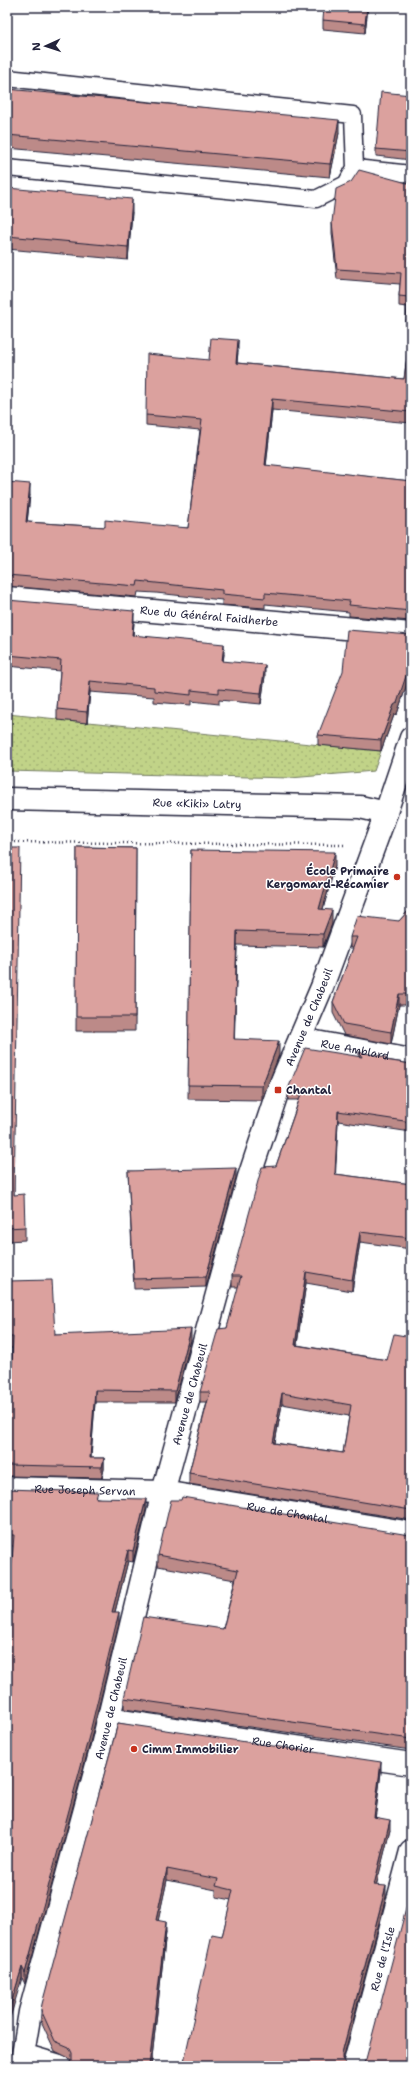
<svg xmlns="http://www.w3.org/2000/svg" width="418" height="2073" viewBox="0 0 418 2073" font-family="'Shantell Sans',sans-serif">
<defs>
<pattern id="grass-dots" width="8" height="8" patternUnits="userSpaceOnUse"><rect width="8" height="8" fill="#c1d388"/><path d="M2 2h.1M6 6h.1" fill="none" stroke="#a6b576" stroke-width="1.8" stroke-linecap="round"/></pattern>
</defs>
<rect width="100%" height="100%" fill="#fff"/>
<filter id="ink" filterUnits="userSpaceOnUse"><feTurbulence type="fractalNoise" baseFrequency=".025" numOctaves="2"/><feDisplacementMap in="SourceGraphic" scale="8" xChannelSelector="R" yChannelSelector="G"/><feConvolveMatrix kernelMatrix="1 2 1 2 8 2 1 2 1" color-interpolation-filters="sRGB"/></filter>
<g filter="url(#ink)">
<!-- grass -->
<path fill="url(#grass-dots)" stroke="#727a62" d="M7 714 381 751 374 771 290 778 7 771Z"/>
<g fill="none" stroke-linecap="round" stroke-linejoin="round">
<defs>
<g id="service">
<path d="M7 78 353 115 355 168 346 184 316 199 7 168"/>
<path d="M355 168 411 174"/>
</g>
<g id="minor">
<path id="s1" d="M7 598 411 634"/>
<path id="s2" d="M7 799 360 807 386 813"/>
<path id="s3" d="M7 1488 163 1492 411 1533"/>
<path id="s4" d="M107 1719 411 1764"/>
<path d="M23 2055 60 2066"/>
<path id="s5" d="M354 2066 411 1851"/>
</g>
<g id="tertiary">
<path id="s6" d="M300 1039 411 1060"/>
</g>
<g id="secondary">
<path id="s7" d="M21 2066 30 2012 101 1750 163 1492 249 1177 278 1090 322 987 381 827 411 738"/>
</g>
</defs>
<!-- service casing -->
<use href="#service" stroke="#22223b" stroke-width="19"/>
<!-- minor casing -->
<use href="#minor" stroke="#22223b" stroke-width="25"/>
<!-- tertiary casing -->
<use href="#tertiary" stroke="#22223b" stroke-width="25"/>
<!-- secondary casing -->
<use href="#secondary" stroke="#22223b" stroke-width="25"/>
<!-- path -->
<path stroke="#22223b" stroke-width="2.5" stroke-dasharray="1 3" stroke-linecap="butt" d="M7 842 344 845"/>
<!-- service -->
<use href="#service" stroke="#fff" stroke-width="16"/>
<!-- minor -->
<use href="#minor" stroke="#fff" stroke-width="22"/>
<!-- tertiary -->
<use href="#tertiary" stroke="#fff" stroke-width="22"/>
<!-- secondary -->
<use href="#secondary" stroke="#fff" stroke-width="22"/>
</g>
<!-- wall -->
<g fill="#bc8a88" stroke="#22223b" fill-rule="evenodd">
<path d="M368 7 365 33 323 29V20Z"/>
<path d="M7 89 339 133 330 177 7 148Z"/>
<path d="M411 95V160L376 156V149Z"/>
<path d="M411 184V423L272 410 266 466 411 481V621L349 616V612L265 604V608L222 605V600L156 593 138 592 137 597 7 586V482L30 495 27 522 105 527 188 528 200 430 146 425V415L209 360 238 351 237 363 404 379 410 333 406 332V322L407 307 399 306V296L400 284 337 279 332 233V222Z"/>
<path d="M7 188 132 212 128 260 7 249Z"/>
<path d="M7 600 134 622 133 636 224 654 223 661 265 676 261 704 219 700V704L191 701V705L154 702V697L90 692 87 723 57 720V709L60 671 7 666Z"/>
<path d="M411 635V672L397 714 394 715 381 751 318 745V735Z"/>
<path d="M77 847 136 848 135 1031H76Z"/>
<path d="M7 848 14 1195 25 1227V1240L7 1241Z"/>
<path d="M191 850 335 866 323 909 332 924 323 947 237 945 234 1039 279 1055 262 1100 188 1099Z"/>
<path d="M411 908V1005H399L391 1044 344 1035 333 1013V1002L353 948H350V937L399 921Z"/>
<path d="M359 1052 386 1060 411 1064V1132L338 1121 335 1174 411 1184V1249L360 1242 352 1291 306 1283 297 1345 387 1360 411 1337V1520L189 1484V1473L207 1402H200V1392L227 1328 239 1287H232V1276L276 1166 299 1100H288V1089L359 1056ZM282 1404 349 1416 343 1453 275 1443Z"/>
<path d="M128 1171 236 1178 206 1287 134 1289Z"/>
<path d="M7 1281 55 1335 191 1340 175 1402H95L91 1458H104V1469L102 1478 7 1476V1417H9L12 1348H7Z"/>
<path d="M7 1489 98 1498 146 1510 133 1562 128 1561 115 1612 119 1623 89 1747 25 1984 22 1978 10 1584 13 1546H7Z"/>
<path d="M411 1534V1750L124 1709V1698L223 1629 235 1580 158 1566V1555Z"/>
<path d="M118 1723 381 1772 375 1818 390 1830 376 1885 386 1897 343 2060 183 2066 222 1937 231 1900 216 1897V1890L167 1880 158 1920 166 1932 151 2066H66L68 2065 71 2061 69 2058 55 2051 41 2021V2010Z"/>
</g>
<!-- shaded-wall -->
<g fill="#99716f" stroke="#22223b">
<path d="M367 7H368L365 33V24Z"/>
<path d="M339 120V133L330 177V164Z"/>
<path d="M132 199V212L128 260V247Z"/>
<path d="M238 340V351L236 373V363Z"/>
<path d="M272 399V410L265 476V465Z"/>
<path d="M30 484V495L26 532V522Z"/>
<path d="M134 611V622L132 646V635Z"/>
<path d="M224 644V654L222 672V661Z"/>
<path d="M411 661V672L397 714 394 715 381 751V740L394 705Z"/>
<path d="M265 665V676L261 704V693Z"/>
<path d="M90 681V692L87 723V712Z"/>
<path d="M335 852V866L319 923V909Z"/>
<path d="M332 910V924L323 947V934Z"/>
<path d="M237 931V945L234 1053V1039Z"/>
<path d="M399 994V1005L391 1044V1032Z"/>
<path d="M279 1041V1055L262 1100V1086Z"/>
<path d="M338 1111V1121L335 1185V1174Z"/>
<path d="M236 1168V1178L206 1287V1277Z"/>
<path d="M360 1232V1242L352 1291V1280Z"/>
<path d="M306 1272V1283L295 1356V1345Z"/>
<path d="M191 1329V1340L175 1402V1391Z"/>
<path d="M95 1390V1402L90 1469V1458Z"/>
<path d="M282 1393V1404L273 1453V1443Z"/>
<path d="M104 1458V1469L102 1478V1467Z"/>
<path d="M146 1499V1510L133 1562V1551Z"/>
<path d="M128 1550V1561L112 1623V1612Z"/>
<path d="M119 1612V1623L89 1747 25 1984V1973Z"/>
<path d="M381 1762V1772L374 1828V1817Z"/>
<path d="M390 1820V1830L374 1895V1885Z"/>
<path d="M167 1869V1880L156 1931V1920Z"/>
<path d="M386 1886V1897L342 2063V2053Z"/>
<path d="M166 1922V1932L151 2066H149Z"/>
<path d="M22 1967V1978L7 2028V2017Z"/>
</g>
<!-- building -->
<g fill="#dba19e" stroke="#22223b" fill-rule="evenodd">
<path d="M324 7H367L365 24 323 20Z"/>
<path d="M7 89 339 120 330 164 7 135Z"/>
<path d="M381 92 411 95V152L376 149Z"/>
<path d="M359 170 411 184V322H406L409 297 399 296 401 273 337 269 332 222 336 189 351 182Z"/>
<path d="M7 188 132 199 128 247 7 236Z"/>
<path d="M411 329V412L272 399 265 465 411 481V611L349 605 350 601 265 593V598L222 594V590L156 583 138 581 137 586 7 575V482L30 484 26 522 105 527V520L188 528 202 420 146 415 147 354 209 360 211 338 238 340 236 363 404 379Z"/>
<path d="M7 600 134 611 132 635 224 644 222 661 265 665 261 693 219 689V693L191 690V695L154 691V687L90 681 87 712 57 709 61 660 7 655Z"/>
<path d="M347 630 411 635V661L397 703 394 705 381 740 318 735 343 671Z"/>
<path d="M77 847 136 848 135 1017H76Z"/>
<path d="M7 848H20L14 1195 24 1194 25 1227 7 1228Z"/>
<path d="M191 850 335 852 319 909 332 910 323 934 237 931 234 1039 279 1041 262 1086 188 1085Z"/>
<path d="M411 908V994H399L391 1032 344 1024 333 1002 357 937H350L357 916 399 921Z"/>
<path d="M305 1048 362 1057 359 1052 386 1057 385 1060 411 1064V1122L338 1111 335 1174 411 1184V1238L360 1232 352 1280 306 1272 295 1345 387 1360 394 1334 411 1337V1510L189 1473 210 1392H200L218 1329 227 1328 241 1276H232L261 1170 262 1167 276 1166 303 1089H288ZM282 1393 351 1405 343 1453 273 1443Z"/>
<path d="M236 1168 206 1277 134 1279 128 1171Z"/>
<path d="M52 1280 55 1335 191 1329 175 1391 95 1390 90 1458H104L102 1467 7 1465V1417H9L13 1337H7V1281Z"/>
<path d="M7 1489 98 1492 96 1498 146 1499 133 1551 128 1550 112 1612H119L89 1736 25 1973 22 1967 7 2017V1584H10L14 1535H7Z"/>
<path d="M182 1497 409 1535 411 1534V1739L124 1698 143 1617 223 1629 238 1570 158 1555 171 1500H181Z"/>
<path d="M118 1723 381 1762 374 1817 390 1820 374 1885 386 1886 342 2053V2059L346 2064 348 2066H183L212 1935 222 1937 233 1890 216 1886 218 1879 167 1869 156 1920 166 1922 149 2066H66L68 2065 72 2059V2053L69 2047 55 2041 41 2010 42 2004Z"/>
<path d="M411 1890V2066H360L363 2064 366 2059Z"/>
<path d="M39 2062 52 2066H31Z"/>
</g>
</g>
<!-- markers -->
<g fill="#c8321e" stroke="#fff" stroke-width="1.5">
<circle cx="397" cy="877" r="4"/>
<rect x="274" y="1086" width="8" height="8" rx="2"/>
<circle cx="134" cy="1749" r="4"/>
</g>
<g text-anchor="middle" stroke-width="3" stroke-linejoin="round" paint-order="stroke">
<!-- street labels -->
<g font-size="11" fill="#22223b" stroke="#fff">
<text dy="4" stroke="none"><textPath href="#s1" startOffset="203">Rue du Général Faidherbe</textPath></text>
<text dy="4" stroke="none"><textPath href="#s2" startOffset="190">Rue «Kiki» Latry</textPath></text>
<text dy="4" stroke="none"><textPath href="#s7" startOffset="1089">Avenue de Chabeuil</textPath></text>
<text dy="4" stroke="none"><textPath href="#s6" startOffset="56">Rue Amblard</textPath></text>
<text dy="4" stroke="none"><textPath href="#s7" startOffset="693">Avenue de Chabeuil</textPath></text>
<text dy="4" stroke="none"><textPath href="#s3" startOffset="78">Rue Joseph Servan</textPath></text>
<text dy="4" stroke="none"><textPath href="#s3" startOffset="282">Rue de Chantal</textPath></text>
<text dy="4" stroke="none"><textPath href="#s7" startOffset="369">Avenue de Chabeuil</textPath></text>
<text dy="4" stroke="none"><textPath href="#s4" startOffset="178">Rue Chorier</textPath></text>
<text dy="4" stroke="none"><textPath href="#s5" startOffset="111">Rue de l'Isle</textPath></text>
</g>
<!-- poi labels -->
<g font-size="11" font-weight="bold" fill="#22223b" stroke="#fff" text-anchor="start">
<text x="389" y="875" text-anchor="end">École Primaire<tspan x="389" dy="13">Kergomard-Récamier</tspan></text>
<text x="286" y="1094">Chantal</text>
<text x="142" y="1753">Cimm Immobilier</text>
</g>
</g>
<!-- margin -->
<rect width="418" height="2073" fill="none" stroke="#fff" stroke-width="24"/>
<rect x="12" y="12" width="394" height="2049" fill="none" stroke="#22223b" stroke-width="1.5" filter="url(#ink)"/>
<!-- north arrow -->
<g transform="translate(46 46) rotate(267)" stroke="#ffffff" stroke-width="3" paint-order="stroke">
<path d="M0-3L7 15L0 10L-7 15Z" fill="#22223b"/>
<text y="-6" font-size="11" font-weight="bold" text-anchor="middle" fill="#22223b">N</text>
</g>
</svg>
